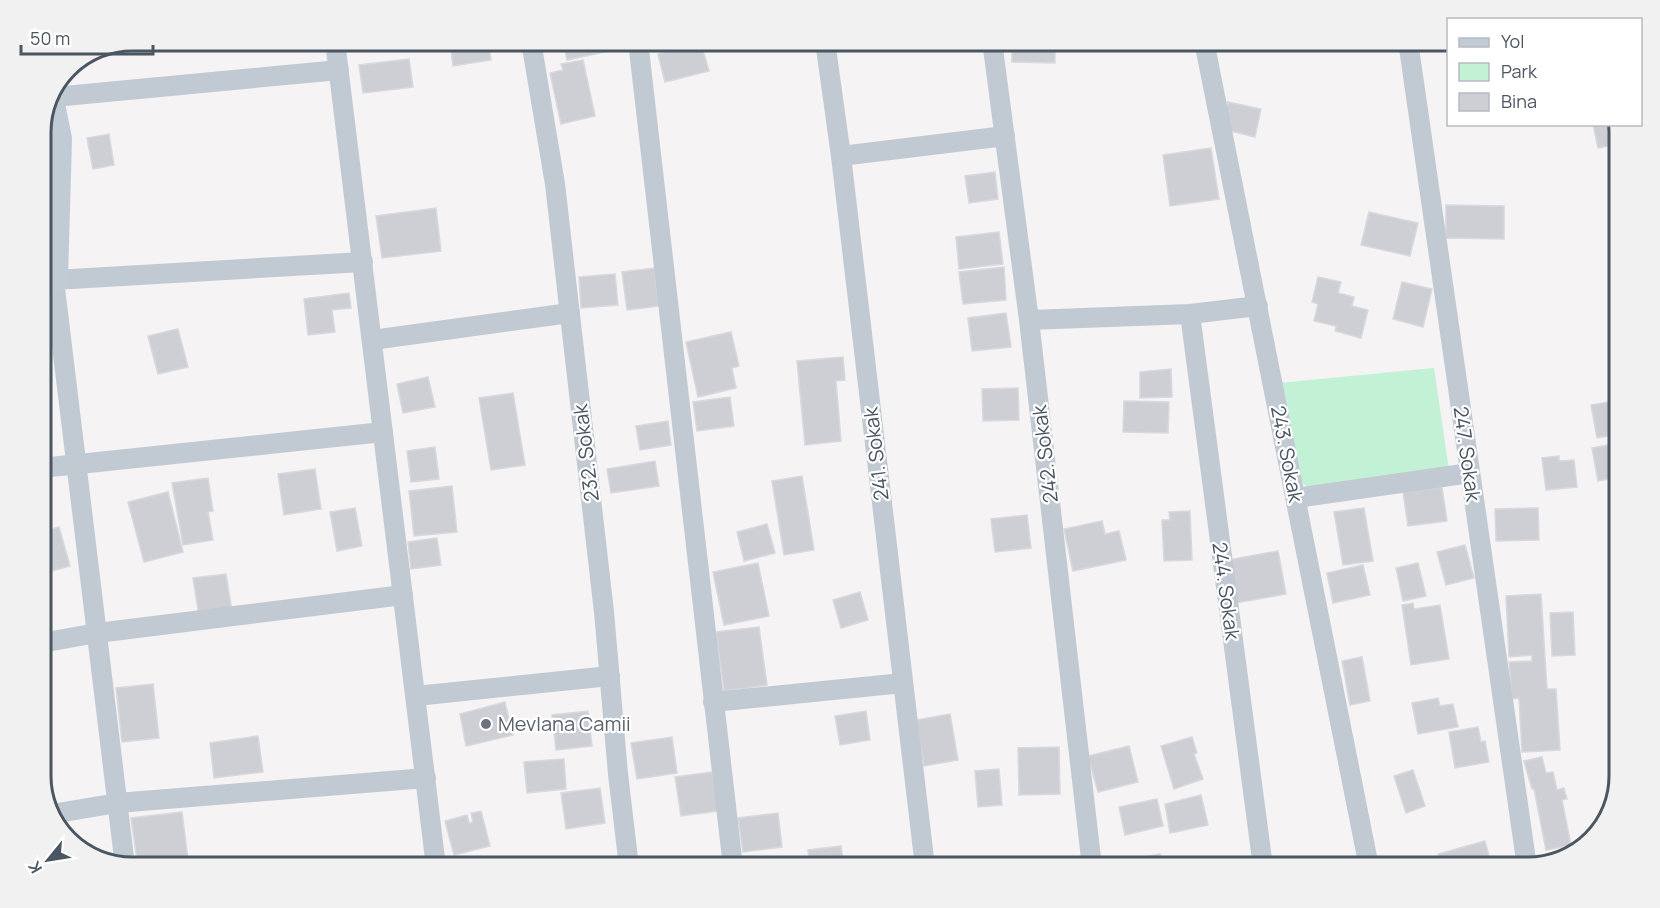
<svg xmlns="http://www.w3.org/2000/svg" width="1660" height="908" viewBox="0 0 1660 908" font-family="Manrope,sans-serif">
<rect width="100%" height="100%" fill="#f5f3f3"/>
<!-- green -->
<path fill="#c3f1d5" d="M1434 368 1449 470 1309 488 1298 480 1279 383Z"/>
<!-- building -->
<g fill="#cdcfd5" stroke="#d7d9de" stroke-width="1.5">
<path d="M450 41H488L491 60 453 66Z"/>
<path d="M563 41H626L628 47 567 60Z"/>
<path d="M1012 41H1055V63L1012 62Z"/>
<path d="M701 43 709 71 665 82 658 54Z"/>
<path d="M409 59 413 87 363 93 359 65Z"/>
<path d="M583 60 595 116 561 124 550 73 563 70 561 64Z"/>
<path d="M1228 102 1261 109 1255 137 1222 129Z"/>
<path d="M1593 124H1619V144L1598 148Z"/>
<path d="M109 134 114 165 93 169 87 138Z"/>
<path d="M1211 148 1219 199 1170 206 1163 155Z"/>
<path d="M995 172 998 199 969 203 965 176Z"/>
<path d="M1446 205 1504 206V239L1446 238Z"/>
<path d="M436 208 441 251 382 258 376 216Z"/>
<path d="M1369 212 1418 223 1410 256 1361 245Z"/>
<path d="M999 232 1003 264 959 269 956 237Z"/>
<path d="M1004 267 1006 300 963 304 959 272Z"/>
<path d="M654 268 659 306 627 310 622 272Z"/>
<path d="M615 274 618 305 581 308 579 277Z"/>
<path d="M1318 277 1341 282 1338 293 1354 297 1352 306 1368 310 1361 338 1335 331 1336 326 1314 321 1318 304 1312 302Z"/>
<path d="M1402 282 1432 289 1423 327 1393 319Z"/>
<path d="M349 293 351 308 332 310 335 332 308 335 304 299Z"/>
<path d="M1006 313 1011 347 972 351 968 318Z"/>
<path d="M178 329 188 367 158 374 148 336Z"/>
<path d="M731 332 739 366 732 368 736 388 698 397 686 342Z"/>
<path d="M843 357 845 380 836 381 841 441 805 445 797 361Z"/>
<path d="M1171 369 1172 397 1140 398V372Z"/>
<path d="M428 377 435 407 403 413 397 384Z"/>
<path d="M1018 388 1019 420 983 421 982 389Z"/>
<path d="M513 393 525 465 491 470 479 398Z"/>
<path d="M730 397 734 426 697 431 693 402Z"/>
<path d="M1619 400V434L1597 438 1591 405Z"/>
<path d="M1124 401 1169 402 1168 433 1123 432Z"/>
<path d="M668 421 671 445 640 450 636 426Z"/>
<path d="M1619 443V477L1598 481 1592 448Z"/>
<path d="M435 447 439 479 411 482 407 451Z"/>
<path d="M1559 456V461L1574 460 1577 487 1546 490 1542 458Z"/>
<path d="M655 461 659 486 611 493 607 469Z"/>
<path d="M315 469 321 509 284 515 278 474Z"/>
<path d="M802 476 814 550 784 555 772 481Z"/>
<path d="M208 478 213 511 208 512 213 540 183 545 172 483Z"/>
<path d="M452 486 457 532 414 536 409 491Z"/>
<path d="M1442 487 1447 521 1408 526 1403 492Z"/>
<path d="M168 492 183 552 144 562 128 502Z"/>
<path d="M355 508 362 546 337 551 330 512Z"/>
<path d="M1364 508 1373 561 1343 565 1334 512Z"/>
<path d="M1538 508 1539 540 1496 541 1495 509Z"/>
<path d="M1190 511 1192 560 1164 561 1162 520H1170L1169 512Z"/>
<path d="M1027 515 1031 548 995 552 991 519Z"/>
<path d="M1102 521 1105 534 1119 531 1126 560 1073 571 1064 529Z"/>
<path d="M767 524 775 553 744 561 737 532Z"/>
<path d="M59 527 70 566 41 574V532Z"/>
<path d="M437 538 441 565 411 569 408 542Z"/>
<path d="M1465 545 1474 578 1446 585 1437 552Z"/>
<path d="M1278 551 1286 594 1236 603 1228 560Z"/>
<path d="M758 563 769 616 724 625 713 572Z"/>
<path d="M1418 563 1426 596 1403 601 1396 568Z"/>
<path d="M1363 565 1370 595 1333 603 1327 573Z"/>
<path d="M226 574 232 611 199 616 193 578Z"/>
<path d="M860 592 868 620 841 628 833 600Z"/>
<path d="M1541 594 1547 689H1556L1560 750 1522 752 1519 698 1512 699 1509 662 1532 661V655L1509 657 1506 596Z"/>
<path d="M1413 603 1414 609 1440 605 1449 659 1411 665 1402 605Z"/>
<path d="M1573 612 1575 655 1552 656 1550 613Z"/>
<path d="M759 627 767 685 724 691 716 632Z"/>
<path d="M1362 657 1370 701 1350 705 1342 661Z"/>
<path d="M153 684 159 738 122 742 116 688Z"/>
<path d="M1438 698 1440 706 1453 704 1458 727 1418 734 1412 703Z"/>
<path d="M505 702 513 735 466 746 460 714Z"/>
<path d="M588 711 592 746 556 750 552 715Z"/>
<path d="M866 711 870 740 840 745 835 716Z"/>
<path d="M950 714 958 760 924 766 916 720Z"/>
<path d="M1478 727 1481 742 1485 741 1489 762 1455 768 1449 732Z"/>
<path d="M258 736 263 772 214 778 210 743Z"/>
<path d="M672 737 677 773 637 779 631 743Z"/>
<path d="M1192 737 1197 753 1194 754 1203 779 1174 789 1161 746Z"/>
<path d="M1129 746 1138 782 1098 792 1088 756Z"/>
<path d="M1059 747 1060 794 1019 795 1018 748Z"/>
<path d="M1542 757 1546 773 1553 772 1557 790 1564 788 1567 799 1562 800 1571 845 1546 850 1534 789H1532L1524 761Z"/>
<path d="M564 759 566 789 527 793 524 762Z"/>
<path d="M999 769 1002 805 978 807 975 771Z"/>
<path d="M1413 770 1425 806 1406 813 1394 776Z"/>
<path d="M712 772 718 811 681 816 675 777Z"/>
<path d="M600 788 605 823 566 829 561 793Z"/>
<path d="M1201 795 1208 825 1170 833 1165 804Z"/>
<path d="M1157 799 1163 826 1125 835 1119 807Z"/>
<path d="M481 811 490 846 454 855 445 821 467 815 469 823 473 822 471 813Z"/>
<path d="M182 812 189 867H138L131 818Z"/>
<path d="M778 813 782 847 743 852 738 818Z"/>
<path d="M1485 841 1492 867H1441L1438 854Z"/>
<path d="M841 846 844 867H810L808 850Z"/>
<path d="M1582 848 1579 852 1551 861 1549 854Z"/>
<path d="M1160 854 1163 867H1129L1127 860Z"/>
<path d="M771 859V867H743V861Z"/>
<path d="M1424 862 1425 867H1404Z"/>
</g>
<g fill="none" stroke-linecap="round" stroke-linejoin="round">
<!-- street -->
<g stroke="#c1cad2" stroke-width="20">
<path d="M335 41 436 867"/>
<path d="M531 41 555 184 604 612 618 774 629 867"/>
<path d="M638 41 733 867"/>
<path d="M825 41 841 156 925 867"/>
<path d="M992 41 1029 320 1092 867"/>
<path d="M1204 41 1369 867"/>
<path d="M1408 41 1527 867"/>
<path d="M54 97 339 70"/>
<path d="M841 156 1005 136"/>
<path d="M1190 314 1263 867"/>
<path d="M1029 320 1190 314 1258 306"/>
<path d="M372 340 570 313"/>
<path d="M41 468 383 432"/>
<path d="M1296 498 1470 473"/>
<path d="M41 643 97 633 403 595"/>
<path d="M416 696 610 676"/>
<path d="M713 702 903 683"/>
<path d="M52 814 117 803 426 778"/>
<path d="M125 866 54 280 363 262"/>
</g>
<!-- secondary -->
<path stroke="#c1cbd6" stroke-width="28" d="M41 289 54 280 58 139 51 104"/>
</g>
<!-- markers -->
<circle fill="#6b7280" stroke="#fff" stroke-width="2" cx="486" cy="724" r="6"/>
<g text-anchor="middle" stroke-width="4.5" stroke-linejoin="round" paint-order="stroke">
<!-- street labels -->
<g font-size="20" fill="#4a5661" stroke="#fff">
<text transform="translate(586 453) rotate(-97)" y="7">232. Sokak</text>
<text transform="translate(876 454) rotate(-97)" y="7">241. Sokak</text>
<text transform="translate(1045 454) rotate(-97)" y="7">242. Sokak</text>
<text transform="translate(1287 454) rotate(79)" y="7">243. Sokak</text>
<text transform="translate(1467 454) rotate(82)" y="7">247. Sokak</text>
<text transform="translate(1226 591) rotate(82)" y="7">244. Sokak</text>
</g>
<!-- worship labels -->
<g font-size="20" fill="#5b616d" stroke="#fff" text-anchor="start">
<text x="498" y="731">Mevlana Camii</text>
</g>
</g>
<!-- crop -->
<path d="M0 0H1660V908H0ZM132 51H1528A81 81 0 0 1 1609 132V776A81 81 0 0 1 1528 857H132A81 81 0 0 1 51 776V132A81 81 0 0 1 132 51Z" fill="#f1f1f2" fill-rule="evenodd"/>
<path fill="none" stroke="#4a5661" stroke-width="3" d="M132 51H1528A81 81 0 0 1 1609 132V776A81 81 0 0 1 1528 857H132A81 81 0 0 1 51 776V132A81 81 0 0 1 132 51Z"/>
<!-- legend -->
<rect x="1447" y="18" width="195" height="108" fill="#ffffff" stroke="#b7bbc0" stroke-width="1.5"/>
<rect x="1459" y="38" width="30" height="9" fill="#c1cbd6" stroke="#b7bbc0" stroke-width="1.5"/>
<text x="1501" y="48" font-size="18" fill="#4a5661">Yol</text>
<rect x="1459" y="63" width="30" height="18" fill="#c3f1d5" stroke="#b7bbc0" stroke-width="1.5"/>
<text x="1501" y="78" font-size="18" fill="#4a5661">Park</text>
<rect x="1459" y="93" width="30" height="18" fill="#cdcfd5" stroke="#b7bbc0" stroke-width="1.5"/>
<text x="1501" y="108" font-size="18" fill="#4a5661">Bina</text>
<!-- north arrow -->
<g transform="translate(48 860) rotate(240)" stroke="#ffffff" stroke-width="4.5" paint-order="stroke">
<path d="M0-4.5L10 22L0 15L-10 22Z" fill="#4a5661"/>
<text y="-9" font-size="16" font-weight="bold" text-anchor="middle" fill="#4a5661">K</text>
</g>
<!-- scale -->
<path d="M21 45v9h132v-9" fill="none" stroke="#4a5661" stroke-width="3"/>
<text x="30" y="45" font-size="18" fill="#4a5661" stroke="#ffffff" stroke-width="4.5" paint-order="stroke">50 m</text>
</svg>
